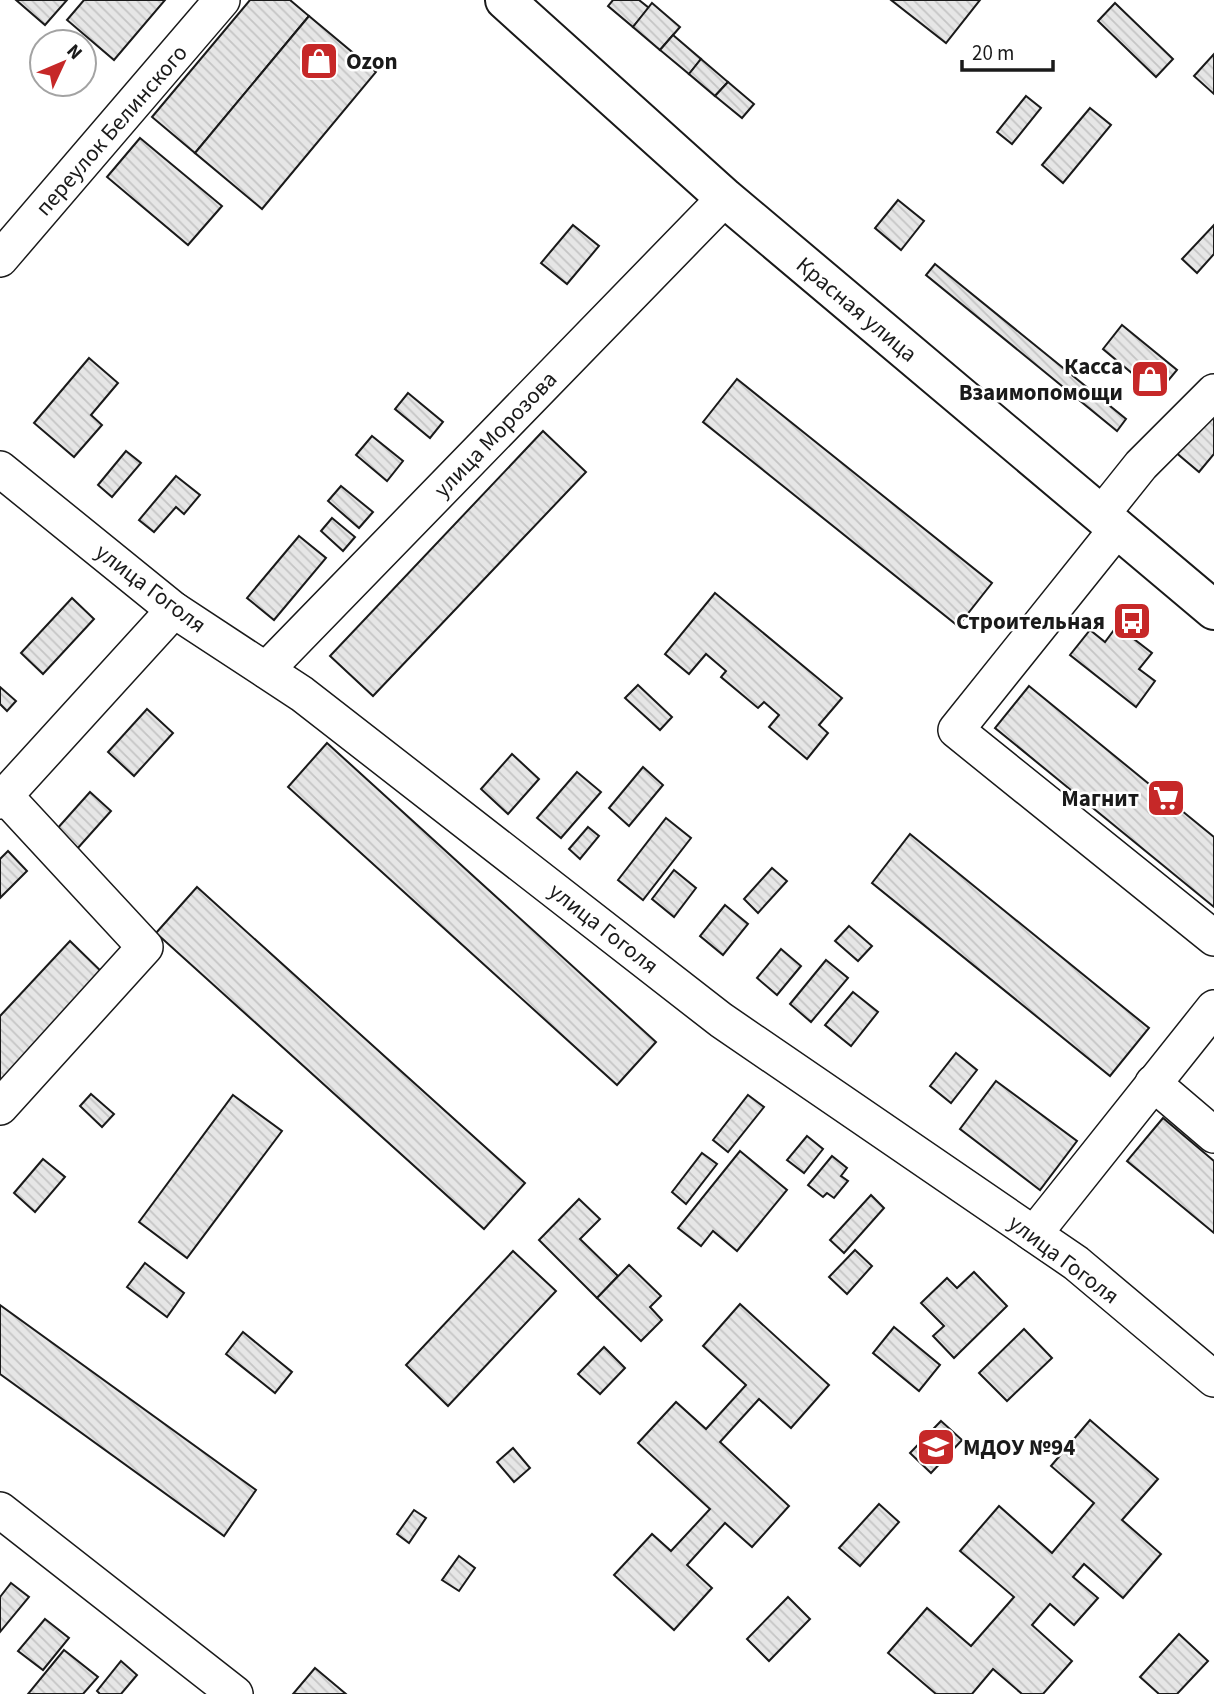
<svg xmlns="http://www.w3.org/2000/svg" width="1214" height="1694" viewBox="0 0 1214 1694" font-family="'Source Sans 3',sans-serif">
<defs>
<pattern id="building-back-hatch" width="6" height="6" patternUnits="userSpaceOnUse" patternTransform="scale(1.75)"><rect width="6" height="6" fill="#e6e6e6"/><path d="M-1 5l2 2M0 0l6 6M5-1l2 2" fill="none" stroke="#c5c5c5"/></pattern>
</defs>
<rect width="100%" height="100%" fill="#fff"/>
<!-- building -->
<g fill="url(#building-back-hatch)" stroke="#1a1a1a" stroke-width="2">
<path d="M16 0H67L45 25Z"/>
<path d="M84 0H165L114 60 67 20Z"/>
<path d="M250 0H290L309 16 195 153 152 117Z"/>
<path d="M613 0H639L649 8 633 27 608 6Z"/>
<path d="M891 0H980L946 43Z"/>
<path d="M652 3 680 27 660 50 633 27Z"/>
<path d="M1115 3 1173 59 1156 77 1098 21Z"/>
<path d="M309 16 376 72 262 209 195 153Z"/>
<path d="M673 35 701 59 689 74 660 50Z"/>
<path d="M1214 54V94L1194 76Z"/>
<path d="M701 59 728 82 715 96 689 74Z"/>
<path d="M728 82 754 104 742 118 715 96Z"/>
<path d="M1026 96 1041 108 1012 144 997 132Z"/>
<path d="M1090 108 1111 125 1063 183 1042 165Z"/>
<path d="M140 138 222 206 188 245 107 177Z"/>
<path d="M898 200 924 221 901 250 875 228Z"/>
<path d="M573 225 599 246 567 284 541 263Z"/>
<path d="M1214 225V254L1197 273 1182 259Z"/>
<path d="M935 264 1126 419 1117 431 926 275Z"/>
<path d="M1122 325 1177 370 1157 394 1103 349Z"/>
<path d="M89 358 118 383 91 415 102 425 74 457 34 423Z"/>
<path d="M737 379 992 583 958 626 703 422Z"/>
<path d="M408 393 443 422 430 438 395 409Z"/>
<path d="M1214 416V454L1199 472 1174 451Z"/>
<path d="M543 431 586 472 373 696 330 656Z"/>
<path d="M372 436 403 461 387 481 356 455Z"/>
<path d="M126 451 141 463 112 497 98 485Z"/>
<path d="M176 476 200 495 184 514 176 507 154 532 139 520Z"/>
<path d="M341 486 373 512 359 528 328 501Z"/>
<path d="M332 518 355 537 343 551 321 531Z"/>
<path d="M299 536 326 558 274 620 247 598Z"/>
<path d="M715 593 842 698 819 725 828 733 807 759 769 727 779 715 764 702 758 708 721 677 726 671 706 654 689 674 665 654Z"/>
<path d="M72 598 94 619 43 674 21 653Z"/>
<path d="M1117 626 1152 653 1139 669 1155 681 1136 707 1070 655 1090 630 1105 642Z"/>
<path d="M638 685 672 717 660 730 625 698Z"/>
<path d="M1029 686 1214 837V907L995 728Z"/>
<path d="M0 687 16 701 7 711 0 704Z"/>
<path d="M147 709 173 733 134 776 108 752Z"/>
<path d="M327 743 656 1042 617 1085 288 787Z"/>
<path d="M512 754 539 779 508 814 481 789Z"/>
<path d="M643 767 663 785 629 826 609 808Z"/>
<path d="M577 772 601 792 561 838 537 818Z"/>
<path d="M90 792 111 811 77 849 56 830Z"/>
<path d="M666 818 691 838 643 900 618 880Z"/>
<path d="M588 827 599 836 580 859 569 849Z"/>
<path d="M910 834 1149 1028 1110 1076 872 883Z"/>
<path d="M8 851 27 871 0 898V859Z"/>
<path d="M772 868 787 881 758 913 744 899Z"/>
<path d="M674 870 696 888 674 917 652 899Z"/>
<path d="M197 887 525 1183 484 1229 156 933Z"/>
<path d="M725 905 748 924 723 955 700 936Z"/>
<path d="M849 926 872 946 858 961 835 941Z"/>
<path d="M70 941 108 978 0 1095V1016Z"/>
<path d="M781 949 801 966 777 995 757 978Z"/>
<path d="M826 960 848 978 811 1022 790 1004Z"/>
<path d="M853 992 878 1012 851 1046 825 1025Z"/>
<path d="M956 1053 977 1070 951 1103 930 1086Z"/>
<path d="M996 1081 1077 1141 1040 1190 960 1129Z"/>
<path d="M91 1094 114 1114 102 1127 80 1106Z"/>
<path d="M233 1095 282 1131 187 1258 139 1222Z"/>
<path d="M748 1095 764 1107 728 1152 713 1140Z"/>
<path d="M1163 1118 1214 1161V1233L1127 1161Z"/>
<path d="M807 1136 823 1149 804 1173 787 1160Z"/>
<path d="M740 1151 787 1190 737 1251 713 1231 701 1246 678 1228Z"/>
<path d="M702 1153 717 1164 686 1204 672 1192Z"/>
<path d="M832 1156 847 1168 841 1176 848 1181 834 1198 827 1193 823 1197 808 1185Z"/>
<path d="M43 1159 65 1177 35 1212 14 1193Z"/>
<path d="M871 1195 884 1208 844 1253 830 1240Z"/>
<path d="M579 1199 600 1219 580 1239 618 1276 597 1298 539 1240Z"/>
<path d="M855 1250 872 1266 847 1294 829 1277Z"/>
<path d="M513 1251 556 1291 448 1406 406 1365Z"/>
<path d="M145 1263 184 1293 167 1317 127 1287Z"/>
<path d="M629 1265 661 1296 650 1307 662 1320 641 1341 597 1298Z"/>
<path d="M974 1272 1007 1306 954 1358 933 1336 944 1326 921 1303 947 1278 957 1288Z"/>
<path d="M740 1304 829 1385 791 1428 759 1399 720 1442 789 1506 752 1547 725 1523 687 1565 712 1588 674 1630 614 1575 652 1534 671 1551 710 1509 638 1443 676 1402 706 1429 746 1385 703 1346Z"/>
<path d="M0 1305 256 1490 224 1536 0 1374Z"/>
<path d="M894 1327 940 1365 919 1391 873 1353Z"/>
<path d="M1024 1329 1052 1358 1007 1401 979 1373Z"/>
<path d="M243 1332 292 1372 275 1393 226 1354Z"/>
<path d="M604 1347 625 1368 600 1394 578 1374Z"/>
<path d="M1090 1420 1158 1479 1122 1520 1161 1554 1123 1598 1084 1564 1073 1577 1098 1598 1074 1625 1050 1604 1032 1625 1072 1661 1043 1694H1022L993 1669 972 1694H936L888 1653 927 1608 971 1646 1014 1597 960 1551 999 1506 1052 1553 1094 1503 1051 1466Z"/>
<path d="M941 1421 962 1440 931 1473 910 1453Z"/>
<path d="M513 1448 530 1468 514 1482 497 1462Z"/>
<path d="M879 1504 899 1522 860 1566 839 1548Z"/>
<path d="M414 1510 426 1518 409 1543 397 1534Z"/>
<path d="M459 1556 475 1568 459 1591 442 1580Z"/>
<path d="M11 1583 29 1597 0 1632V1597Z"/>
<path d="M788 1597 810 1619 769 1661 747 1639Z"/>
<path d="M45 1619 69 1638 43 1670 18 1651Z"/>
<path d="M1179 1634 1208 1661 1177 1694H1159L1140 1677Z"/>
<path d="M64 1650 98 1677 83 1694H28Z"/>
<path d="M121 1661 137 1675 121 1694H100L97 1691Z"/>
<path d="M315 1668 346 1694H293Z"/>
</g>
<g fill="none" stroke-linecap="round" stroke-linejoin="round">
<defs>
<g id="minor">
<path d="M0 259 222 0"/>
<path d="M0 469 174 610 302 694 721 1020 1076 1263 1214 1379"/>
<path d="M1101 515 1141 465 1214 392"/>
<path d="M1117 529 956 730 1214 938"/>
<path d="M266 670 725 198"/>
<path d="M0 801 174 610"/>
<path d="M1153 1083 1214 1135"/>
<path d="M0 1107 145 947 5 796"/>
<path d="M1034 1234 1214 1008"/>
<path d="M0 1510 235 1694"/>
</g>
<path id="major" d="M505 0 725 198 1214 610"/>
</defs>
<!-- minor casing -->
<use href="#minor" stroke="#1a1a1a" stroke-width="38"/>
<!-- major casing -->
<use href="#major" stroke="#1a1a1a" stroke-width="42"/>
<!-- minor -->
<use href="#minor" stroke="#fff" stroke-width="35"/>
<!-- major -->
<use href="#major" stroke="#fff" stroke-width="38"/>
</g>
<!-- icons -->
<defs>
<symbol id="shop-square" viewBox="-11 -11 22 22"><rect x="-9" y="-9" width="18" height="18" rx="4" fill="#c62828" stroke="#fff"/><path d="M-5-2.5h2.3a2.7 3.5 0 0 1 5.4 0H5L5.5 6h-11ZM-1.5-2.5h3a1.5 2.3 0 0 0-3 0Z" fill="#fff"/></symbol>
<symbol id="bus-square" viewBox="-11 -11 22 22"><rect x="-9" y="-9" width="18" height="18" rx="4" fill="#c62828" stroke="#fff"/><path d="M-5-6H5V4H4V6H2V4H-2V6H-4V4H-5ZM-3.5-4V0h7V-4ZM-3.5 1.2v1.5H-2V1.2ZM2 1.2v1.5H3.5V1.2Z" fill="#fff"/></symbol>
<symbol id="supermarket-square" viewBox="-11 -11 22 22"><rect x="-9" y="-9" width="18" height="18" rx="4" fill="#c62828" stroke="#fff"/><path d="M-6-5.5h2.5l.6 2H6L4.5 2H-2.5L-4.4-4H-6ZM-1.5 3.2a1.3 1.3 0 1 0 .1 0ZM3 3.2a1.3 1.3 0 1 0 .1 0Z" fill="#fff"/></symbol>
<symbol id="school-square" viewBox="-11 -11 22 22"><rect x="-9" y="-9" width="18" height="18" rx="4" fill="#c62828" stroke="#fff"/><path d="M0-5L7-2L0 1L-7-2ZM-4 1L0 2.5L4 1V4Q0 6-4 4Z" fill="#fff"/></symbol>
</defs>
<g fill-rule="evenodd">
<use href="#shop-square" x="297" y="39" width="44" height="44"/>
<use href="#shop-square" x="1128" y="357" width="44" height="44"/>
<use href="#bus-square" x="1110" y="599" width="44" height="44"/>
<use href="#supermarket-square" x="1144" y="776" width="44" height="44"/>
<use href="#school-square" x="914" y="1425" width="44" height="44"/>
</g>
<g text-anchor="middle" stroke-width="5" stroke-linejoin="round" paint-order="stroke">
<!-- poi labels -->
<g font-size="23" font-weight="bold" fill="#1a1a1a" stroke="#fff" text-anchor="end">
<text x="346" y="69" text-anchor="start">Ozon</text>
<text x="1123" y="374">Касса<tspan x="1123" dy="26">Взаимопомощи</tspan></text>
<text x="1105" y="629">Строительная</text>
<text x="1139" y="806">Магнит</text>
<text x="963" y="1455" text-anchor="start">МДОУ №94</text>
</g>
<!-- street labels -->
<g font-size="23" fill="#1a1a1a" stroke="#fff">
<text transform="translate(111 130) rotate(-49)" y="8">переулок Белинского</text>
<text transform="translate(857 309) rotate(40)" y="8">Красная улица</text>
<text transform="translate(495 434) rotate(-46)" y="8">улица Морозова</text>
<text transform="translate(151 588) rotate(37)" y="8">улица Гоголя</text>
<text transform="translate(604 928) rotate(38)" y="8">улица Гоголя</text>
<text transform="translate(1064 1259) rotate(37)" y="8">улица Гоголя</text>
</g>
</g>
<!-- north arrow -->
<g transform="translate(63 63) rotate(46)"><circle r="33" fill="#ffffff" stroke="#a3a3a3" stroke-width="2"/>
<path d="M0-5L12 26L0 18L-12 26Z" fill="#c62828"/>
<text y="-10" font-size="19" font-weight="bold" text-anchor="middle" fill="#1a1a1a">N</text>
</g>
<!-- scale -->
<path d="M962 60v10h91v-10" fill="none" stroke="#1a1a1a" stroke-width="3.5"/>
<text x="972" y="60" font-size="21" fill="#1a1a1a" stroke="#ffffff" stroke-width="5" paint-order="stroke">20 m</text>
</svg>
